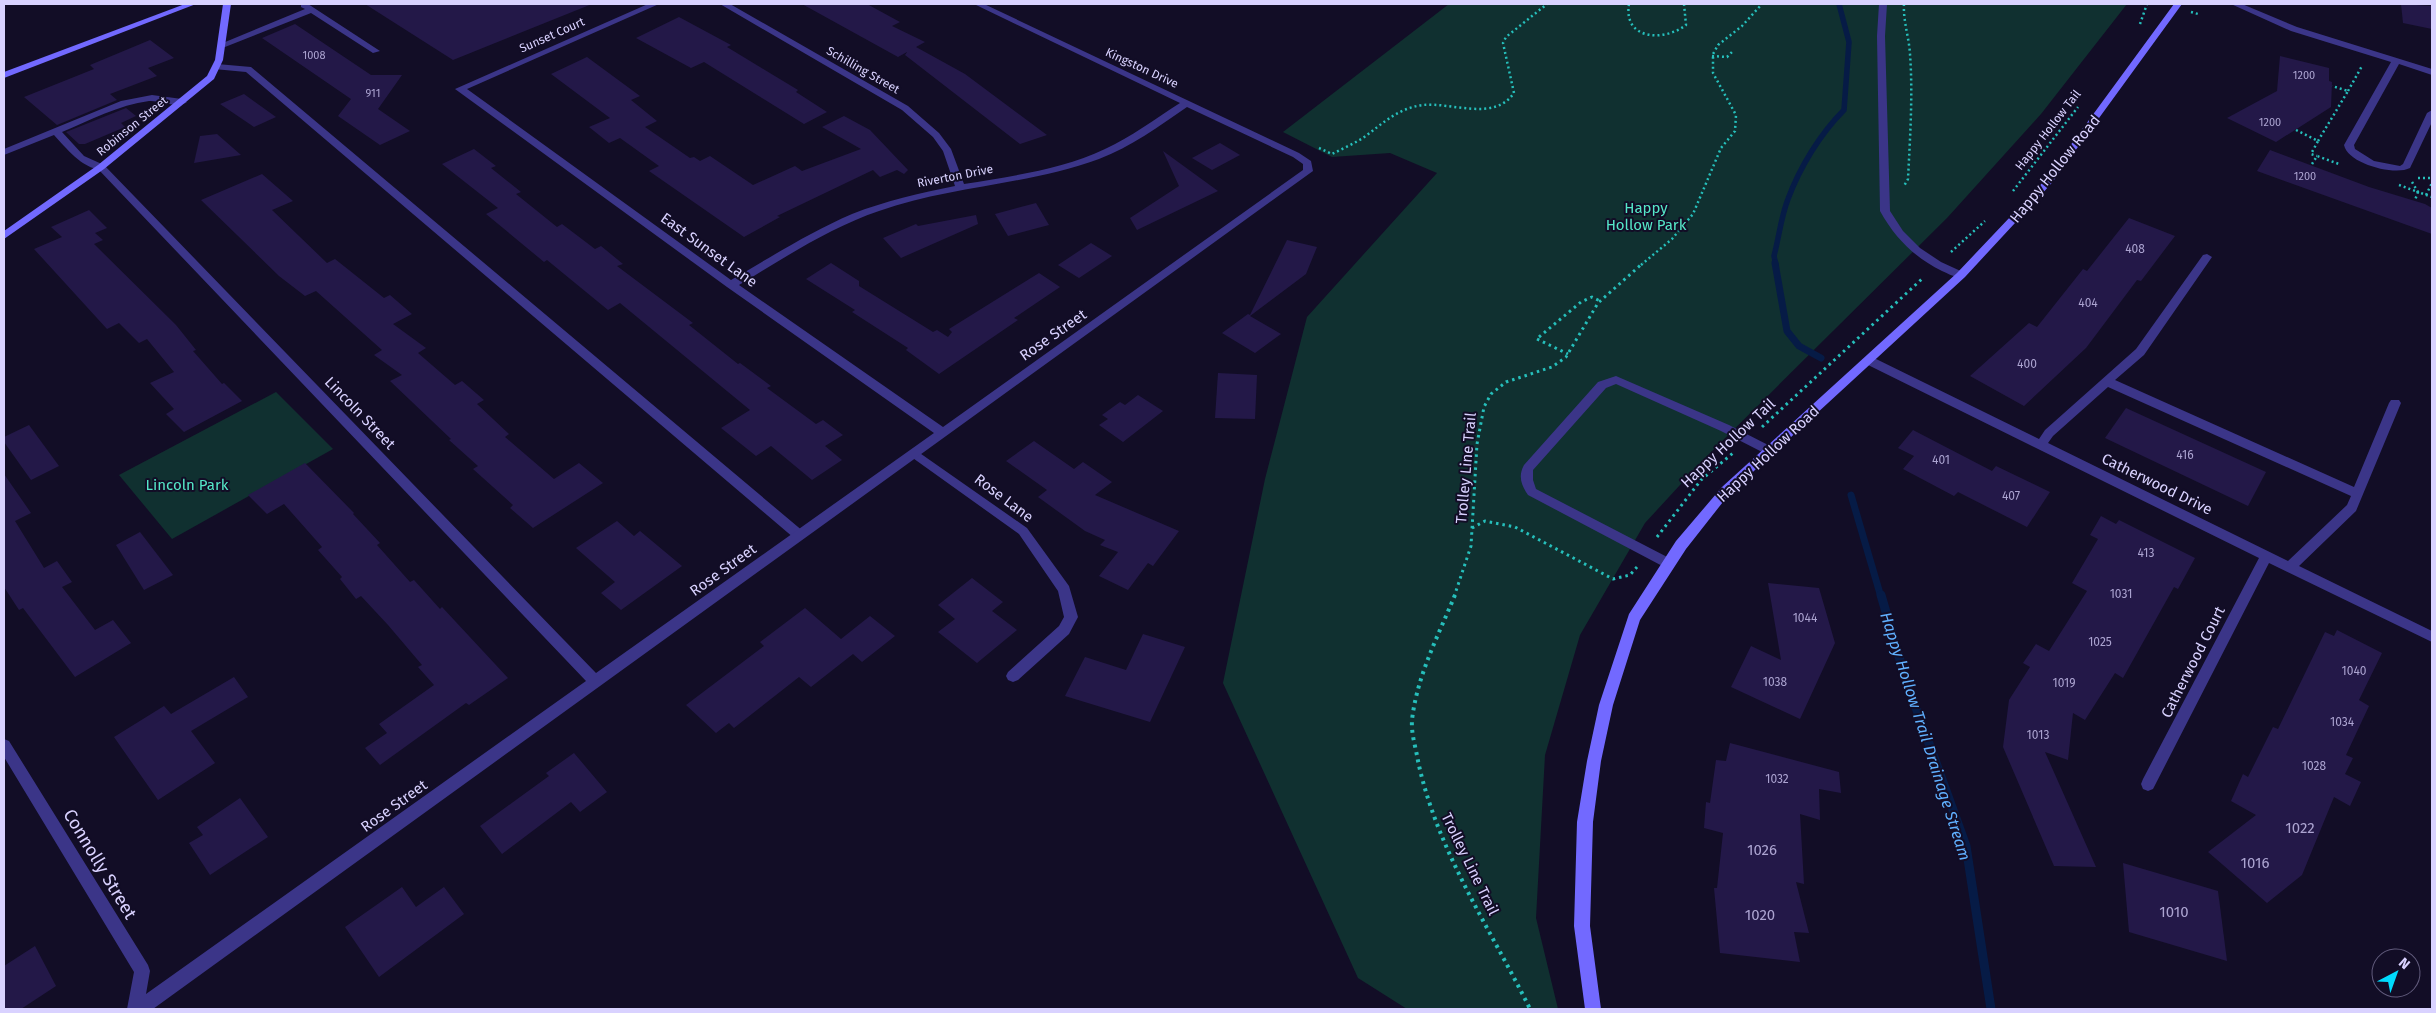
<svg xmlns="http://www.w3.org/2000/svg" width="2436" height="1013" viewBox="0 0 2436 1013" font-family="'Fira Sans',sans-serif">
<rect width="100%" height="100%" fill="#120d26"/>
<!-- green -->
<g fill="#103030">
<path d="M1449 4H2127L2041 114 1947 218 1703 460 1645 523 1580 635 1545 755 1536 918 1558 1009H1407L1358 978 1223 683 1265 479 1307 317 1437 173 1390 153 1332 157 1283 132Z"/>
<path d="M276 392 333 449 172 539 119 475Z"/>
</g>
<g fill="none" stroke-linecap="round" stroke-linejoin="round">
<!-- stream-far2 -->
<path stroke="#061b46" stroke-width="5.5" d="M1776 265 1774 256C1779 237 1781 217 1788 199 1800 167 1820 134 1844 110L1849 42 1839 4"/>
<!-- stream-far1 -->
<g stroke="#061b46" stroke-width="7">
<path d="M1775 263 1787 331 1799 346 1821 358"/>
<path d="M1851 495 1881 597"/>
</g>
<!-- stream -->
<path stroke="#061b46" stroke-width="9" d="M1881 595 1905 677 1966 846 1991 1009"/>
</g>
<!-- building -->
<g fill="#231848">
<path d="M365 4H592L453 60Z"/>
<path d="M802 4H867L900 22 892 26 925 42 916 47 965 74 1047 135 1020 144 905 55 907 52 898 57Z"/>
<path d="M2401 4 2432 6V29L2403 23Z"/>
<path d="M679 17 731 45 727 47 798 90 796 92 827 112 804 124 704 62 691 68 636 38Z"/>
<path d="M295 24 371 75H402L378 109 410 131 380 145 338 116 351 99 262 38Z"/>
<path d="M150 40 174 58 148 68 157 76 110 94 117 100 57 125 24 97 94 69 90 65Z"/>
<path d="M2280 56 2329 68V81L2332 82 2331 107 2276 142 2227 118 2277 91Z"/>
<path d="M587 57 640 96 631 100 657 121 645 127 690 158 694 157 700 161 710 156 753 185 795 166 802 171 861 149 822 127 844 116 870 130 908 170 904 174 897 170 880 177 873 170 777 216 780 217 744 237 649 171 659 166 620 138 609 143 589 127 610 118 551 74Z"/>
<path d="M244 94 276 117 254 127 220 104Z"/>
<path d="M126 108 136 116 121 123 125 127 85 144H79L66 132Z"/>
<path d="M217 134 241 155 194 163 200 136Z"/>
<path d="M1220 143 1240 155 1212 170 1192 158Z"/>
<path d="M474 149 496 166 491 168 521 192 516 194 557 227 562 224 595 249 601 246 623 264 617 266 693 323 689 325 738 364 740 363 771 386 767 388 816 424 823 420 843 435 825 446 842 460 812 480 771 446 756 456 721 428 750 410 620 303 608 310 547 260 544 262 486 214 498 208 442 164Z"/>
<path d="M2270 150 2369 187 2425 204 2432 208V234L2257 171Z"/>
<path d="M1163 151 1218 191 1137 230 1130 218 1179 186Z"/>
<path d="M262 174 293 201 272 210 327 263 335 259 384 298 390 295 412 314 393 324 426 348 418 353 455 385 462 381 484 400 477 404 509 434 505 437 554 479 579 463 603 483 533 528 510 508 513 505 473 469 478 466 449 440 451 439 390 381 402 375 374 355 382 350 316 291 305 296 279 276 201 200Z"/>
<path d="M1036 203 1049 225 1008 236 995 214Z"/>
<path d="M89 210 107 228 95 233 103 240 94 244 176 325 196 350 193 351 222 384 224 383 242 401 184 432 166 414 174 409 150 383 174 372 147 339 139 343 119 323 107 329 34 249 62 237 51 227Z"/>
<path d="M976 215 978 224 901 258 883 238 916 224 918 226Z"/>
<path d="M2129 218 2175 236 2141 281 2137 280 2086 348 2024 406 1970 376 2029 323 2037 327 2083 269 2087 271Z"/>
<path d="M1287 240 1317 247 1306 274 1250 316 1281 334 1255 353 1222 333 1248 314 1250 315Z"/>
<path d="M1091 243 1112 256 1079 278 1058 265Z"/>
<path d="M831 263 859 281V286L933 332 937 330 948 337 952 332 949 329 1039 273 1060 287 1014 318 1018 320 939 374 906 350 908 348 852 312 855 310 806 279Z"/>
<path d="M1218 373 1257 375 1255 419 1215 418Z"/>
<path d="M1138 395 1163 411 1123 442 1099 425 1108 419 1102 415 1120 402 1125 405Z"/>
<path d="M2126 408 2266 472 2248 506 2105 438Z"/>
<path d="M29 425 59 466 31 480 4 442V437Z"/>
<path d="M1913 430 1992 471 1996 466 2050 492 2027 527 1958 492 1954 496 1903 469 1914 456 1898 448Z"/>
<path d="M1034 441 1074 469 1083 462 1112 482 1095 495 1179 531 1153 566 1148 563 1128 590 1099 576 1118 552 1100 545 1105 540 1085 531 1038 497 1047 490 1006 461Z"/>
<path d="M305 463 354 513 353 514 380 543 377 545 410 582 414 580 440 609 442 607 508 678 469 705 466 703 380 765 365 748 387 733 379 724 434 685 418 667 422 665 388 625 361 596 356 599 340 579 342 577 318 550 322 547 284 504 267 514 248 495Z"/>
<path d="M4 474 31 513 15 521 44 568 57 561 72 582 62 587 95 630 113 620 131 643 75 677 23 608 19 610 4 587Z"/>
<path d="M2101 516 2116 524 2119 520 2195 558 2178 589 2174 587 2123 678 2115 673 2085 720 2073 713 2068 760 2045 752 2096 867 2054 866 2003 747 2009 700 2030 667 2023 663 2036 644 2049 651 2087 591 2072 583 2098 539 2090 535Z"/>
<path d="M617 521 634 536 640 531 682 566 621 610 601 593 615 582 576 548Z"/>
<path d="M140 532 173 575 144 590 116 545Z"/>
<path d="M972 578 1003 602 992 611 1017 630 977 663 938 632 955 619 938 605Z"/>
<path d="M1768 583 1819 588 1835 643 1800 719 1731 687 1751 646 1781 660Z"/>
<path d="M805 608 841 639 870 616 895 636 862 662 853 654 811 687 799 677 734 728 729 723 716 733 686 705 764 646 760 642Z"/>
<path d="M2337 630 2382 653 2359 700 2369 706 2346 755 2353 758 2345 774 2361 782 2350 806 2334 797 2302 875 2267 903 2208 852 2256 815 2231 801 2243 774 2248 777 2273 727 2278 729 2325 632 2334 636Z"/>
<path d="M1143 634 1185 647 1150 722 1065 696 1085 657 1126 670Z"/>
<path d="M234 677 248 697 191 731 215 763 158 800 114 737 164 706 171 714Z"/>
<path d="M1730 743 1839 772 1841 793 1819 789 1820 820 1800 814 1804 884 1796 882 1809 933 1794 932 1800 962 1720 953 1714 888H1717L1723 833 1704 828 1706 802 1710 803 1716 760 1726 761Z"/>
<path d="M574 753 607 792 580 812 571 802 502 854 480 826 549 776 546 773Z"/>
<path d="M240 798 268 837 210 875 189 843 203 835 197 827Z"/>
<path d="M2123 863 2218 891 2227 961 2129 932Z"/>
<path d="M402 887 416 907 444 887 464 914 379 977 345 927Z"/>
<path d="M35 946 56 986 21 1009H4V966Z"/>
</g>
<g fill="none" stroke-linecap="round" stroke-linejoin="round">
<!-- path-far2 -->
<g stroke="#26bfbb" stroke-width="2.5" stroke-dasharray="2 3" stroke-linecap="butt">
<path d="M1629 4C1623 40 1664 42 1686 25L1684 4"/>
<path d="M1904 4C1903 21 1909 37 1910 54 1913 95 1910 138 1908 179L1904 186"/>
<path d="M2191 12 2198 14"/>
<path d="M2140 24 2147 4"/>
<path d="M1712 56 1727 57 1732 52"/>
<path d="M2348 91 2362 66"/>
<path d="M2296 130 2318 141 2311 154 2317 156"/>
<path d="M2318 141 2348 91 2332 86"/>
<path d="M1319 148 1332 154C1342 149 1353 144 1363 138 1382 124 1398 108 1423 105 1452 102 1494 122 1514 93L1503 43 1506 37 1547 4"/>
<path d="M2312 164 2317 156 2339 164"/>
<path d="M2418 178H2432"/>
<path d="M2412 182 2418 192 2432 197"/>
<path d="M2399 185 2418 192 2415 200"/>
<path d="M2013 191 2078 107"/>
<path d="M2426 195 2432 183"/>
<path d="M1951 252 1985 221"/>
<path d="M1641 265 1672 239 1693 214 1721 148 1735 131 1736 115 1713 73V54L1718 45 1742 26 1762 4"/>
</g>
<!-- path-far1 -->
<g stroke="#26bfbb" stroke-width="3" stroke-dasharray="2.5 4" stroke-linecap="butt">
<path d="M1539 337 1581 302 1592 297 1600 301"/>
<path d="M1537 339 1568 354"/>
<path d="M1762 427 1924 277"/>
<path d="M1472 528 1485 521 1515 527 1613 579 1630 575 1637 567"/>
<path d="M1657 537 1701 480 1733 453"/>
<path d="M1454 597 1471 546 1477 444 1484 407 1491 394 1506 382 1552 367 1566 357 1598 303 1643 263"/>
</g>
<!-- path -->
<path stroke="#26bfbb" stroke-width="4" stroke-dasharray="3 4.5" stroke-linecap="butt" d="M1455 595C1438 636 1417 676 1412 720 1411 734 1416 748 1418 761 1437 851 1490 928 1530 1009"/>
<!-- lane -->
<g fill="#3b3588" fill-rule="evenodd">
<path d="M301 4H308L380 51 373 53 311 13 225 47 218 45 305 9 301 7Z"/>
<path d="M1879 4H1887L1885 36 1890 211 1903 231 1920 248 1941 262 1965 273V277C1957 279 1949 274 1942 271 1914 257 1895 238 1880 211L1877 36Z"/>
<path d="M2231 4H2242L2297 27 2432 69V75L2399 64 2354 145 2355 149 2374 161 2400 166 2403 164 2427 113 2432 110V122L2410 168C2395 176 2348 164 2344 145L2391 62 2291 31Z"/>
<path d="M217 64 251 67 804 532 805 535 804 538H794L246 72 214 69 213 67Z"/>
<path d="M152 95 182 99 187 102C178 109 160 100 149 101 119 105 90 120 62 132L84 156 104 165V169C85 172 66 148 54 135L4 155V149L121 101Z"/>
<path d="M1616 376 1729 425 1774 448 1776 451 1770 455 1766 454 1721 431 1616 384 1606 388 1533 470V480L1536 489 1673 560 1674 564 1673 568 1668 569 1528 495C1521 485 1518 476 1524 465L1598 382Z"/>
<path d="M914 449 1027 528 1069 586 1078 617 1069 634 1018 680 1013 682 1008 680 1006 676 1008 672 1059 626 1064 617 1058 591 1019 534 910 456 908 453Z"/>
</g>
<!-- street -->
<g fill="#3b3588" fill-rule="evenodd">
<path d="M648 4H659L467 89 731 280C771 257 810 232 852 214 885 201 920 193 955 186L943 151 933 137 902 110 720 4H730L908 106 939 133 951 149 964 184C1011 176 1061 170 1105 149 1131 137 1155 119 1180 103L974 4H984L1299 153 1311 161 1313 171 153 1009H127L134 972 4 757V739L9 741 148 965 150 971 146 994 586 681 98 169V165H104L596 673 934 433 727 287 455 89ZM1187 107 1293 157 1303 164V170L943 427 739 285C784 258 829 228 879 211 950 186 1028 185 1099 159 1131 147 1159 126 1187 107Z"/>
<path d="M2207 254 2212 257 2144 355 2115 380 2354 487 2389 403 2391 400H2399L2401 403 2356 511 2299 566 2432 631V642L2269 563 2153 789 2148 791 2143 789 2141 784 2143 779 2259 558 1864 363 1862 360 1868 356 1872 357 2039 439 2045 430 2136 349 2203 255ZM2108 387 2351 496 2347 505 2288 561 2048 443 2053 436Z"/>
</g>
<!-- secondary -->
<g fill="#7269ff" fill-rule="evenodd">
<path d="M185 4H196L4 78V72Z"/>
<path d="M223 4H231L223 60 214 79 104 169 4 239V231L98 165 207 76 215 60Z"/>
<path d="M2174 4H2182L2051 184 1965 277 1730 493 1686 549 1640 620 1613 705 1601 761 1593 822 1590 926 1601 1009H1585L1574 926 1577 822 1587 761 1599 705 1629 614 1676 541 1722 487 1957 273 2045 180Z"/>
</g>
</g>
<g text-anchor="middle" stroke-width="4" stroke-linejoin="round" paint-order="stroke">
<!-- far-number labels -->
<g font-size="11" fill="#aca4d1">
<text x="314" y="59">1008</text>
<text x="2304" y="79">1200</text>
<text x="373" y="97">911</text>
<text x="2270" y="126">1200</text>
<text x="2305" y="180">1200</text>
</g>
<!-- far-street labels -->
<g font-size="12" fill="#d9d2ff" stroke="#120d26">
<text transform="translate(552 35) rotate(-24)" y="4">Sunset Court</text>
<text transform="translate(1142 68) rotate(25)" y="4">Kingston Drive</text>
<text transform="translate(863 70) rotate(30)" y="4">Schilling Street</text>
<text transform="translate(132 126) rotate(-39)" y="4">Robinson Street</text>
<text transform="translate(2048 130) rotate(-52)" y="4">Happy Hollow Tail</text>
<text transform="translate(955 176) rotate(-11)" y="4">Riverton Drive</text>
</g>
<!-- number labels -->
<g font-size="12" fill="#aca4d1">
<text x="2135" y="253">408</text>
<text x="2088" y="307">404</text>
<text x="2027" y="368">400</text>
<text x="2185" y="459">416</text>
<text x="1941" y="464">401</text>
<text x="2011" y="500">407</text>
<text x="2146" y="557">413</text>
<text x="2121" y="598">1031</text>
<text x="1805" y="622">1044</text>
<text x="2100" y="646">1025</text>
<text x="2354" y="675">1040</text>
<text x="1775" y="686">1038</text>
<text x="2064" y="687">1019</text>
<text x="2342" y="726">1034</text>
<text x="2038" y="739">1013</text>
<text x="2314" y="770">1028</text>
<text x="1777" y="783">1032</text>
</g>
<!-- street labels -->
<g font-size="15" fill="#d9d2ff" stroke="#120d26">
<text transform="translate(2055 169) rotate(-51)" y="5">Happy Hollow Road</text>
<text transform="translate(709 250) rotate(36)" y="5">East Sunset Lane</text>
<text transform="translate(1053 335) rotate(-35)" y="5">Rose Street</text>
<text transform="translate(360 413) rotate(46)" y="5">Lincoln Street</text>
<text transform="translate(1728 443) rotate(-43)" y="5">Happy Hollow Tail</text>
<text transform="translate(1768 454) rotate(-43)" y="5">Happy Hollow Road</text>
<text transform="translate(1466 468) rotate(-85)" y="5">Trolley Line Trail</text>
<text transform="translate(2157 484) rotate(26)" y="5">Catherwood Drive</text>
<text transform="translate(1004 498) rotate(37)" y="5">Rose Lane</text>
<text transform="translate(723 570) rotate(-36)" y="5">Rose Street</text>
<text transform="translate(2193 662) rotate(-63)" y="5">Catherwood Court</text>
<text transform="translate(394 806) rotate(-36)" y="5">Rose Street</text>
<text transform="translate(1470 864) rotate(64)" y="5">Trolley Line Trail</text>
</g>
<!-- park labels -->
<g font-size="15" fill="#55e8c8" stroke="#120d26">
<text x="1646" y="213">Happy<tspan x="1646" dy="17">Hollow Park</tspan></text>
<text x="187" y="490">Lincoln Park</text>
</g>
<!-- near-number labels -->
<g font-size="15" fill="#aca4d1">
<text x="2300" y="833">1022</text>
<text x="1762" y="855">1026</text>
<text x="2255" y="868">1016</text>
<text x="2174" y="917">1010</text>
<text x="1760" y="920">1020</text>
</g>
<!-- water labels -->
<g font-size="16" font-style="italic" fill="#60b0ff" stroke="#120d26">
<text transform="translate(1926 736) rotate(72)" y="6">Happy Hollow Trail Drainage Stream</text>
</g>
<!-- near-street labels -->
<g font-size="18" fill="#d9d2ff" stroke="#120d26">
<text transform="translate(100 864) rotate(59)" y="6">Connolly Street</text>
</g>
</g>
<!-- border -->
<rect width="2436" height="1013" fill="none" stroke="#d9d2ff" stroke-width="10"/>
<!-- north arrow -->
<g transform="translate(2396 973) rotate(41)"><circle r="24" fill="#120d26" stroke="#625c7d"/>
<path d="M0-4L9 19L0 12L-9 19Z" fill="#00dbfd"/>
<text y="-8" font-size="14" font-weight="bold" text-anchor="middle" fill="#d9d2ff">N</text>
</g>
</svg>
